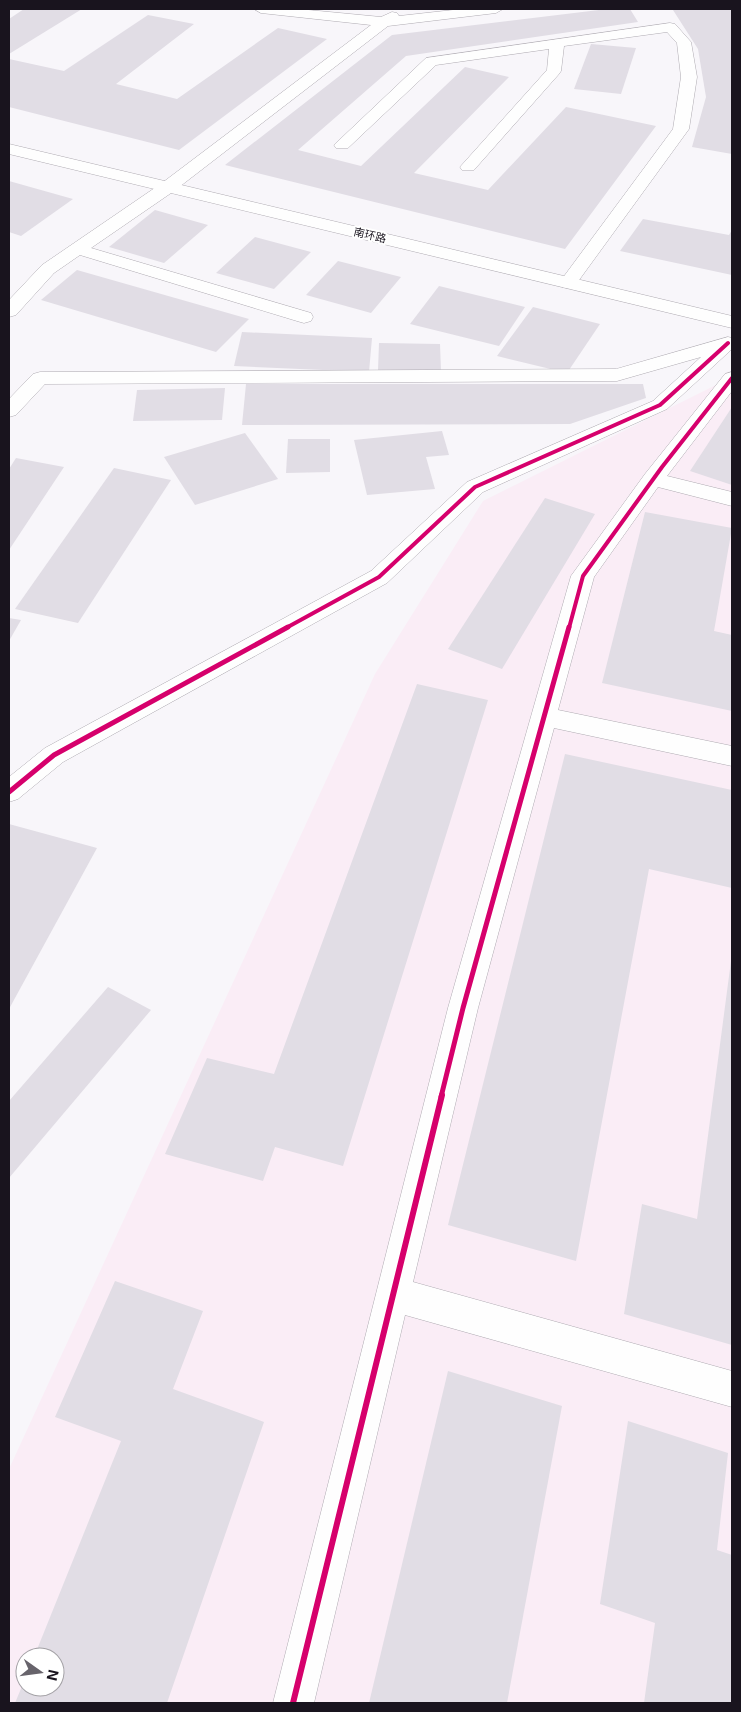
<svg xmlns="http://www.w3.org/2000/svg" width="741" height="1712" viewBox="0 0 741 1712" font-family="Inter,'Noto Sans SC',sans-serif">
<rect width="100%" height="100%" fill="#f8f6fa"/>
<!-- commercial -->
<path fill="#faedf6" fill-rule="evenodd" d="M732 377V1703H9V1469L375 674 483 501ZM25 1657H55V1687H25Z"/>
<!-- building -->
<g fill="#e1dde5">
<path d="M24 9H82L9 54V19Z"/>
<path d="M607 9H630L638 22 406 56 298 150 361 166 465 67 509 77 414 173 488 190 566 107 656 126 565 249 225 165 392 35Z"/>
<path d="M686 9H732V154L692 147 706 97 698 49 673 10Z"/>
<path d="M148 15 194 24 116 84 177 99 278 28 327 39 179 150 9 107V59L64 71Z"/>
<path d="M591 44 636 48 621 94 574 89Z"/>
<path d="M9 181 73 199 21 236 9 232Z"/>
<path d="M155 210 208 225 164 263 109 247Z"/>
<path d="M643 219 729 235 732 230V275L620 251Z"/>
<path d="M255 237 311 252 274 289 216 273Z"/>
<path d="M338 261 401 277 371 313 306 295Z"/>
<path d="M77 270 249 319 216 352 41 300Z"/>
<path d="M439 286 525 307 499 346 410 324Z"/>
<path d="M533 307 600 324 567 373 497 356Z"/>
<path d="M242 332 372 338 369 372 234 366Z"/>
<path d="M379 343 440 344 441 371 378 370Z"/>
<path d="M246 384H643L646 398 570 424 242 425Z"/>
<path d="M225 388 222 420 133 421 137 390Z"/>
<path d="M732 407V485L690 471Z"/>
<path d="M442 431 449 455 426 457 435 489 367 495 354 440Z"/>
<path d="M245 433 278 479 195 505 164 457Z"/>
<path d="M288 439H330V472L286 473Z"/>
<path d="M16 458 64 467 9 550V469Z"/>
<path d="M114 468 171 480 78 623 15 609Z"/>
<path d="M545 498 595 514 502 669 448 649Z"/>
<path d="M645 512 732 528 714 631 732 635V711L602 683Z"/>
<path d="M9 618 21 620 9 641Z"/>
<path d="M417 684 488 700 343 1166 275 1147 263 1181 165 1154 207 1058 274 1074Z"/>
<path d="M565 754 732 790V888L649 869 576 1261 448 1225Z"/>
<path d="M9 824 97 848 9 1009Z"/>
<path d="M731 961H732V1345L624 1314 642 1204 697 1219Z"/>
<path d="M108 987 151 1010 9 1178V1101Z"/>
<path d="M115 1281 203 1311 173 1389 264 1422 167 1703H15L25 1679V1687H55V1657H34L121 1441 55 1417Z"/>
<path d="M448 1371 562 1406 507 1703H369Z"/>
<path d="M628 1421 728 1453 717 1550 732 1555V1703H644L655 1623 600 1604Z"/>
</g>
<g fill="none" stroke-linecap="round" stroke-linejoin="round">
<defs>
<g id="minor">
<path d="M254 9H298L381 17 392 12 397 13 399 16 462 9H503L496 13 388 26 174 191 91 248 311 313 313 317 311 321 304 323 297 321 80 255 54 273 16 315 9 317V300L42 265 162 183 371 25 261 13Z"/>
<path d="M670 23 675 24 691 42 697 77 689 129 574 287 568 288 562 287 559 283 673 129 681 77 677 43 667 32 564 46 561 71 559 74 474 170H462L460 167 547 70 549 49 436 65 348 148H336L334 145 426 58Z"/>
<path d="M728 337 732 338V349L667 409 483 492 387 583 63 762 18 799 9 802V777L45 748 371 571 467 482 653 401 701 357 617 381 45 384 16 415 9 417V399L33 374 40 372 616 369Z"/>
<path d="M732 372V391L667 476 732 492V506L658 487 594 577 558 710 732 746V766L554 728 478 1008 413 1282 732 1371V1407L405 1315 314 1703H273L448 1008 571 576 645 474 725 374Z"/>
</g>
<path id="major" d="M9 144 732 316V328L9 154Z"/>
</defs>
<!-- minor casing -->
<use href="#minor" stroke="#afabb2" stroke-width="1"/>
<!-- major casing -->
<use href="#major" stroke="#afabb2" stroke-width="1"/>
<!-- minor -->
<use href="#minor" fill="#fefefe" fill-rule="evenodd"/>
<!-- major -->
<use href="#major" fill="#fefefe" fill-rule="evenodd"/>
<defs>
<g id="cycleway-far2">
<path d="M286 628 379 577 475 487 660 405 728 343"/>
<path d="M569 628 583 576 662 467 732 378"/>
</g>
<g id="cycleway-far1">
<path d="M9 792 54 755 288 627"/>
<path d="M441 1097 463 1008 569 627"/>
</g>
<path id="cycleway" d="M293 1703 442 1095"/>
</defs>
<!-- cycleway-far2 casing -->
<use href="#cycleway-far2" stroke="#fff" stroke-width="6"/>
<!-- cycleway-far1 casing -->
<use href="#cycleway-far1" stroke="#fff" stroke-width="8"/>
<!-- cycleway casing -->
<use href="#cycleway" stroke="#fff" stroke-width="9"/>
<!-- cycleway-far2 -->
<use href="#cycleway-far2" stroke="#d6006c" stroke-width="4"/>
<!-- cycleway-far1 -->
<use href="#cycleway-far1" stroke="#d6006c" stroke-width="5"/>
<!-- cycleway -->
<use href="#cycleway" stroke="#d6006c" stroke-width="6"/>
</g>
<g text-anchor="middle" stroke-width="4" stroke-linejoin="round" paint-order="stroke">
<!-- far-street labels -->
<g font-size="11" fill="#19141e" stroke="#fff">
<text transform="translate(370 235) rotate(13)" y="4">南环路</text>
</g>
</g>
<!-- border -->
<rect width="741" height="1712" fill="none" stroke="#19141e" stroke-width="20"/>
<!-- north arrow -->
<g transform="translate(40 1672) rotate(104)"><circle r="24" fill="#ffffff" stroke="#a3a1a5"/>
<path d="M0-4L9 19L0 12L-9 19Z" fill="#67636b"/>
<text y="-8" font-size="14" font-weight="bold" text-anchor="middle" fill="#19141e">N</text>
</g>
</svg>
